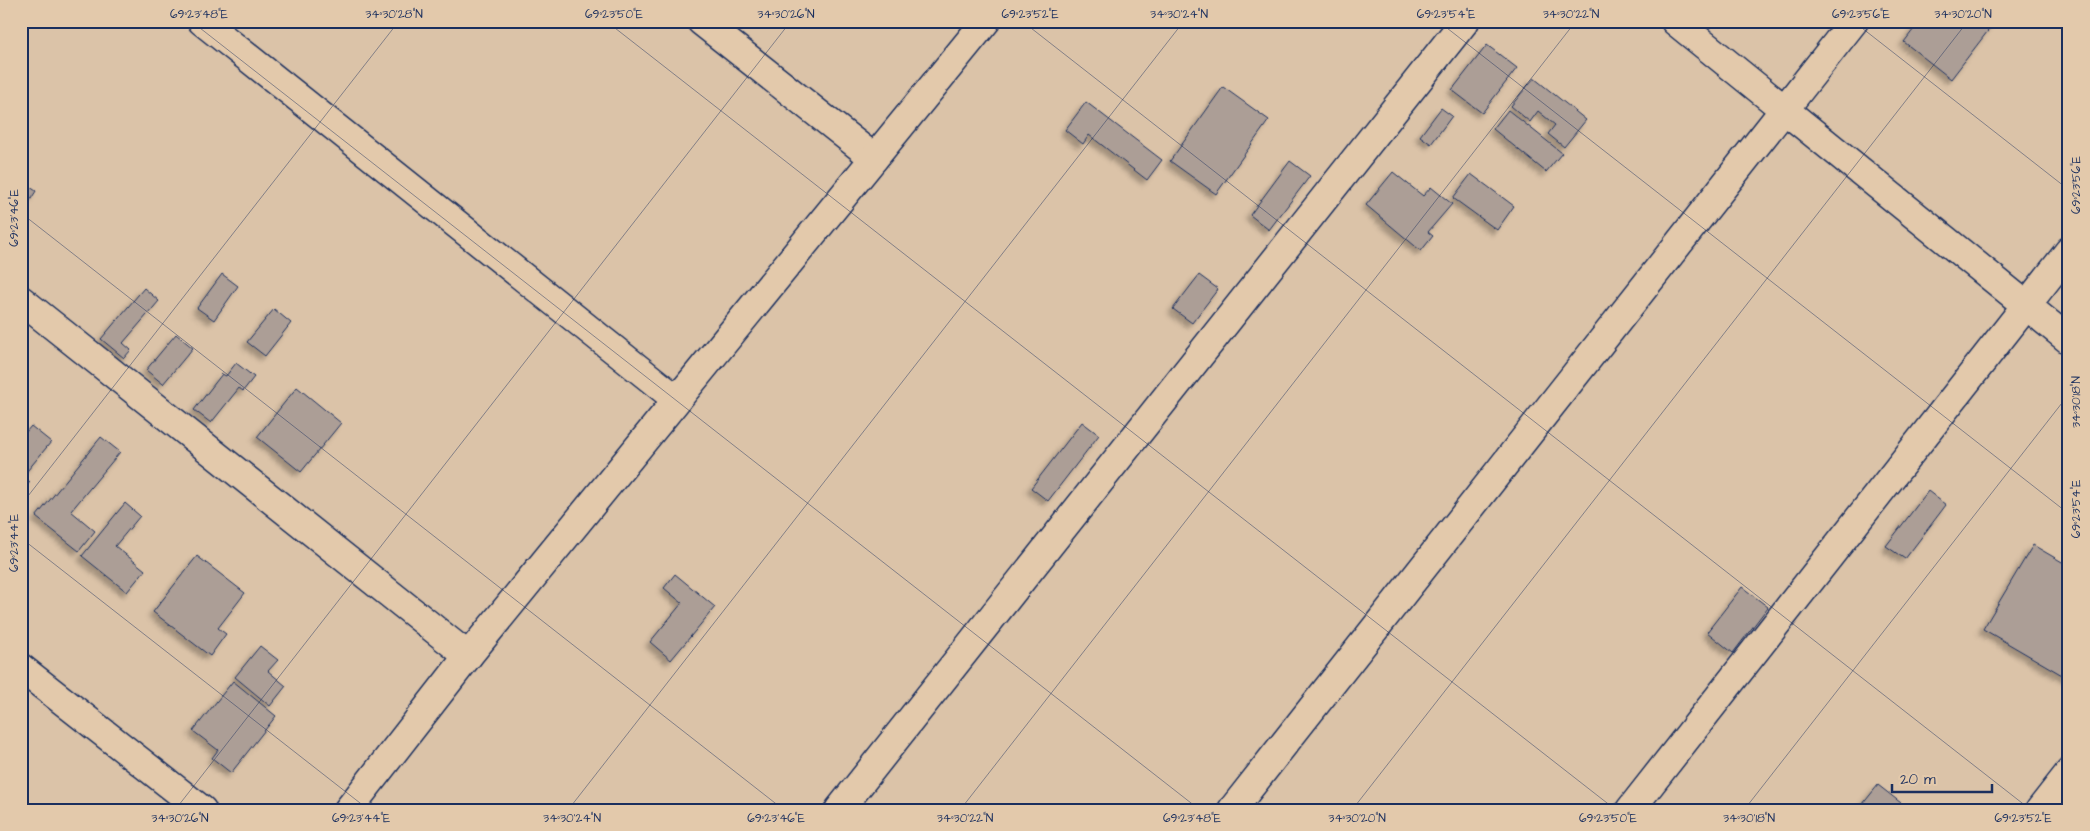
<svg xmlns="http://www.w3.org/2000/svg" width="2090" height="831" viewBox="0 0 2090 831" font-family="'Architects Daughter',sans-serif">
<defs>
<filter id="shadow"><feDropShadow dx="-4.5" dy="4.5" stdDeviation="2.5" flood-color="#0004"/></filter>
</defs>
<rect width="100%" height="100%" fill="#dbc3a8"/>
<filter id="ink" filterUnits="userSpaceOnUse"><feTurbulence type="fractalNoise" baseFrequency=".02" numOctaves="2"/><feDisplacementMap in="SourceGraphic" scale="10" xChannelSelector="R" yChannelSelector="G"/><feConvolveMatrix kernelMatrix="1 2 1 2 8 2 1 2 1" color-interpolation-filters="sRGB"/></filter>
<g filter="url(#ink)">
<!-- building -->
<g fill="#ac9e96" stroke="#1b2f5e" filter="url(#shadow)">
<path d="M1920 21H1991L1994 23 1951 79 1904 42Z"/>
<path d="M1487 45 1517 68 1482 113 1452 90Z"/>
<path d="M1534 78 1586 120 1564 147 1548 134 1555 125 1538 111 1530 122 1511 106Z"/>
<path d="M1223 87 1269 120 1216 194 1170 161Z"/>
<path d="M1086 102 1162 160 1147 180 1089 135 1083 144 1065 130Z"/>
<path d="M1441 108 1452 116 1431 144 1420 136Z"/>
<path d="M1508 110 1562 153 1546 172 1493 129Z"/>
<path d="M1290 161 1310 176 1269 230 1250 215Z"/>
<path d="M1393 172 1423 196 1431 187 1452 204 1428 232 1433 236 1421 251 1366 205Z"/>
<path d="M1471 174 1514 206 1497 230 1453 198Z"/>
<path d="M24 183 36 191 21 215V187Z"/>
<path d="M222 274 238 286 214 320 197 308Z"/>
<path d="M1199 275 1218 289 1192 323 1173 309Z"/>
<path d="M144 288 159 301 123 343 131 350 124 358 101 339Z"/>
<path d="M274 309 291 323 265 356 247 342Z"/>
<path d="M176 334 193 348 163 384 146 370Z"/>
<path d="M236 363 254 377 243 391 239 388 211 423 194 410 222 374 226 376Z"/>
<path d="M297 387 341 423 301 472 257 437Z"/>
<path d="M1082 422 1099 435 1048 501 1031 488Z"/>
<path d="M31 426 51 442 23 476 30 482 21 492V438Z"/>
<path d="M101 437 120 452 71 511 95 531 79 551 36 517Z"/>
<path d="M1928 491 1946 505 1905 559 1886 546Z"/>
<path d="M125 503 140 516 115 546 145 570 127 592 82 556Z"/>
<path d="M2033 545 2069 566V679L1983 629Z"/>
<path d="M197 556 245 593 218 628 226 634 210 656 153 612Z"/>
<path d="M675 574 715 607 671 660 650 642 682 603 664 588Z"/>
<path d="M1742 587 1768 607 1733 653 1707 632Z"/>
<path d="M260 646 278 660 268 671 286 686 270 706 235 677Z"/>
<path d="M233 681 276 716 231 773 212 758 218 750 193 731Z"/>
<path d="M1878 785 1910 810H1858Z"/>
</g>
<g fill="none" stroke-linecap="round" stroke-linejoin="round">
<defs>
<g id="minor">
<path d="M202 21 676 399"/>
<path d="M701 21 874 158"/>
<path d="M1675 21 2069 340"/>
<path d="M21 300 468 656"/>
<path d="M21 668 202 810"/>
<path d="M348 810 468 656 986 21"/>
<path d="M839 810 1465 21"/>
<path d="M1232 810 1854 21"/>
<path d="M1630 810 2069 251"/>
<path d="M2040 810 2069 773"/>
</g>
</defs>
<!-- minor casing -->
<use href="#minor" stroke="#1b2f5e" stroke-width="31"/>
<!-- minor -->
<use href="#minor" stroke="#e3c9ab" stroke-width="28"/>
</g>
</g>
<!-- ticks -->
<path fill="none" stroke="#1b2f5e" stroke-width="1" stroke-opacity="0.45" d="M191 21 1200 810M606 21 1616 810M1022 21 2031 810M1438 21 2069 514M1853 21 2069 190M21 213 784 810M21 505 399 21M21 538 369 810M175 810 791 21M568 810 1184 21M960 810 1576 21M1352 810 1968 21M1744 810 2069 394"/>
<!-- margin -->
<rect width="2090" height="831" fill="none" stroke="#e3c9ab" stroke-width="55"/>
<!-- scale -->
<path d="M1892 784v8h100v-8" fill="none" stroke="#1b2f5e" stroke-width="2.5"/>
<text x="1900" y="784" font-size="15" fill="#1b2f5e" stroke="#e3c9ab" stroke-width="4" paint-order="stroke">20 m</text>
<rect x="28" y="28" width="2034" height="776" fill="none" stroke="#1b2f5e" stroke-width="2"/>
<g font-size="12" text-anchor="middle" fill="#1b2f5e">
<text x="199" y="18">69°23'48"E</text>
<text x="394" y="18">34°30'28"N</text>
<text x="614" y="18">69°23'50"E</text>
<text x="786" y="18">34°30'26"N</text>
<text x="1030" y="18">69°23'52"E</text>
<text x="1179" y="18">34°30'24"N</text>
<text x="1446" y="18">69°23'54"E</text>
<text x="1571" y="18">34°30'22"N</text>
<text x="1861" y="18">69°23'56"E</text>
<text x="1963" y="18">34°30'20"N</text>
<text transform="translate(2076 185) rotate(-90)" y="4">69°23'56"E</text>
<text transform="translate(14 218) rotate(-90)" y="4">69°23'46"E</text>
<text transform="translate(2076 402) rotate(-90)" y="4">34°30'18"N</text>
<text transform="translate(2076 509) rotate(-90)" y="4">69°23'54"E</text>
<text transform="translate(14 543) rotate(-90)" y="4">69°23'44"E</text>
<text x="180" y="822">34°30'26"N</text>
<text x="361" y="822">69°23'44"E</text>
<text x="572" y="822">34°30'24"N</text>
<text x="776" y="822">69°23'46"E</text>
<text x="965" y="822">34°30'22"N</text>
<text x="1192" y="822">69°23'48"E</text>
<text x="1357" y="822">34°30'20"N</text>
<text x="1608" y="822">69°23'50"E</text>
<text x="1749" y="822">34°30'18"N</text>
<text x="2023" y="822">69°23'52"E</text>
</g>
</svg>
